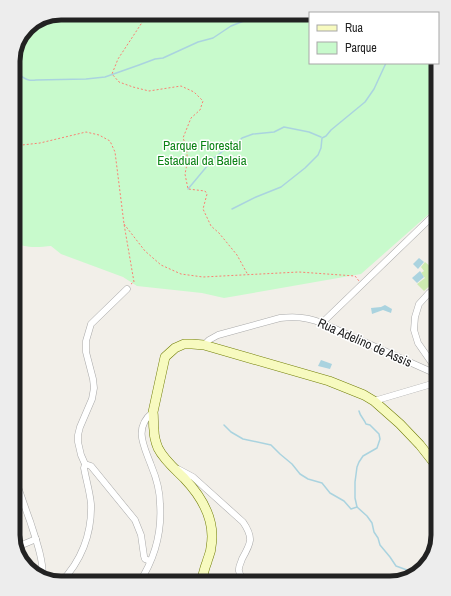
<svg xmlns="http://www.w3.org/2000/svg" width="451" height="596" viewBox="0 0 451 596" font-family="'Archivo Narrow',sans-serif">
<rect width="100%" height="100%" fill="#f2efe9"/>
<!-- grass -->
<path fill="#cdebb0" d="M425 262 431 267 436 280 424 291 417 284 425 278 421 273 424 271 421 267Z"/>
<!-- park -->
<path fill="#c8facc" d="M61 13H310V63H438V206L361 274 224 298 202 293 137 286 123 277 61 254 51 246C39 247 23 249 13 241V58L29 25Z"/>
<!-- water -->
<g fill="#aad3df">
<path d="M419 258 424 262 418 269 413 264Z"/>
<path d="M420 271 424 277 417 283 412 278Z"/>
<path d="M385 305 392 309 391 313 383 310 372 314 371 308 381 307Z"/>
<path d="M321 360 332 364 330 369 318 366Z"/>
</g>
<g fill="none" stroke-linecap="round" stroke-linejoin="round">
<!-- stream -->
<g stroke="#aad3df" stroke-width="1.5">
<path d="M13 71C22 75 25 82 36 80L86 79 105 77 139 65 155 59 163 58 198 42 213 38 231 26 254 17H264L267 13"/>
<path d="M188 189 213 159 224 150 233 147 242 138 253 134 274 132 284 127 309 132 321 137"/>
<path d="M232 209 256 197 281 187 305 168 318 155 321 148 322 138 326 136 331 130 365 102 374 89 386 63"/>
<path d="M359 411C360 416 364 419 366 424L370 425 379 434 380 439 377 448 363 456 359 462 357 467 355 482V498L357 507 367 516 372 523 374 532 378 538 380 545 390 557 396 566 407 570 411 577"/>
<path d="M224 425 231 432 243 439 271 445 280 454 292 464 300 474 308 479 322 483 330 493 344 501 351 509 357 507"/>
</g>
<defs>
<g id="street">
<path d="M322 323 438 211"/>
<path d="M204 345 209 340 218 335 280 318C295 316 308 317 322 323L434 373"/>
<path d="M436 369 418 343 414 330 415 317 419 304 429 293 438 287"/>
<path d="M374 401 435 383"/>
<path d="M85 464 91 466 135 520 141 535 144 556 145 559 150 561"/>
<path d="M178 469 193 477 243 522C254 538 251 543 242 559 241 563 238 567 239 571 240 575 242 579 244 583"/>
<path d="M13 473C19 489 24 505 30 521 36 540 43 558 43 578"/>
<path d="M17 547 36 539"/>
<path d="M60 583C81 562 92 534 91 504 90 493 87 483 85 473L84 468 85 464 81 455 78 442V435L80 427 92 399 94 388 93 379 86 352V341L91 324 127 289"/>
<path d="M139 583C154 560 162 532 160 504 160 491 156 477 151 465 144 446 133 428 153 412"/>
</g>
<path id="secondary" d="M201 583C203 576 204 569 207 562 208 557 211 553 211 547 216 520 202 497 184 478 175 469 164 460 158 448 156 443 154 436 154 430 153 424 154 418 153 412L165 357 175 348 184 344H192L204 345 329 381 364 395 374 401 400 424 420 445 438 468"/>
</defs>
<!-- street casing -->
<use href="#street" stroke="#a9a9a9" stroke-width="7"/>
<!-- secondary casing -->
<use href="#secondary" stroke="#707d05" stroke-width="10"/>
<!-- path -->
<g stroke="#fa8072" stroke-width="1" stroke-dasharray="2 2" stroke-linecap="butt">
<path d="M146 13 145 18 118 59 112 74 119 82 133 87 149 91 181 86 194 92 203 101 200 110 191 118 183 138 187 148V164L185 174 188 189 205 191 207 194 203 209 211 226 219 233 237 255 248 275"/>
<path d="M13 151H15L22 145 40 143 86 132 99 135 110 141 115 152 124 224 134 282 131 284"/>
<path d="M124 224 145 251 161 265 181 274 203 277 299 272 355 276 359 281"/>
</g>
<!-- street -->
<use href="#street" stroke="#fff" stroke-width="6"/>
<!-- secondary -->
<use href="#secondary" stroke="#f7fabf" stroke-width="9"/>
</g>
<g text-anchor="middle" stroke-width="3" stroke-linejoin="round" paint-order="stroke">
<!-- park labels -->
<g font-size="13" fill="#0c8416" stroke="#fff">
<text x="202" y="150">Parque Florestal<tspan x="202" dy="15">Estadual da Baleia</tspan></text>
</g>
<!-- street labels -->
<g font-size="13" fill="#222" stroke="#fff">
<text transform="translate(365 342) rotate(24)" y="5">Rua Adelino de Assis</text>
</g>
</g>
<!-- crop -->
<path d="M0 0H451V596H0ZM61 20H390A41 41 0 0 1 431 61V535A41 41 0 0 1 390 576H61A41 41 0 0 1 20 535V61A41 41 0 0 1 61 20Z" fill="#ededed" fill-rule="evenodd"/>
<path fill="none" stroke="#222" stroke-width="5" d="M61 20H390A41 41 0 0 1 431 61V535A41 41 0 0 1 390 576H61A41 41 0 0 1 20 535V61A41 41 0 0 1 61 20Z"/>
<!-- legend -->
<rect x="309" y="12" width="130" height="52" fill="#ffffff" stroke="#a7a7a7"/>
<rect x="317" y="25" width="20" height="6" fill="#f7fabf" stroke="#a7a7a7"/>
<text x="345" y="32" font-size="12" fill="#222222">Rua</text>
<rect x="317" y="42" width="20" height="12" fill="#c8facc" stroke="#a7a7a7"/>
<text x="345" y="52" font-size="12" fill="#222222">Parque</text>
</svg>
